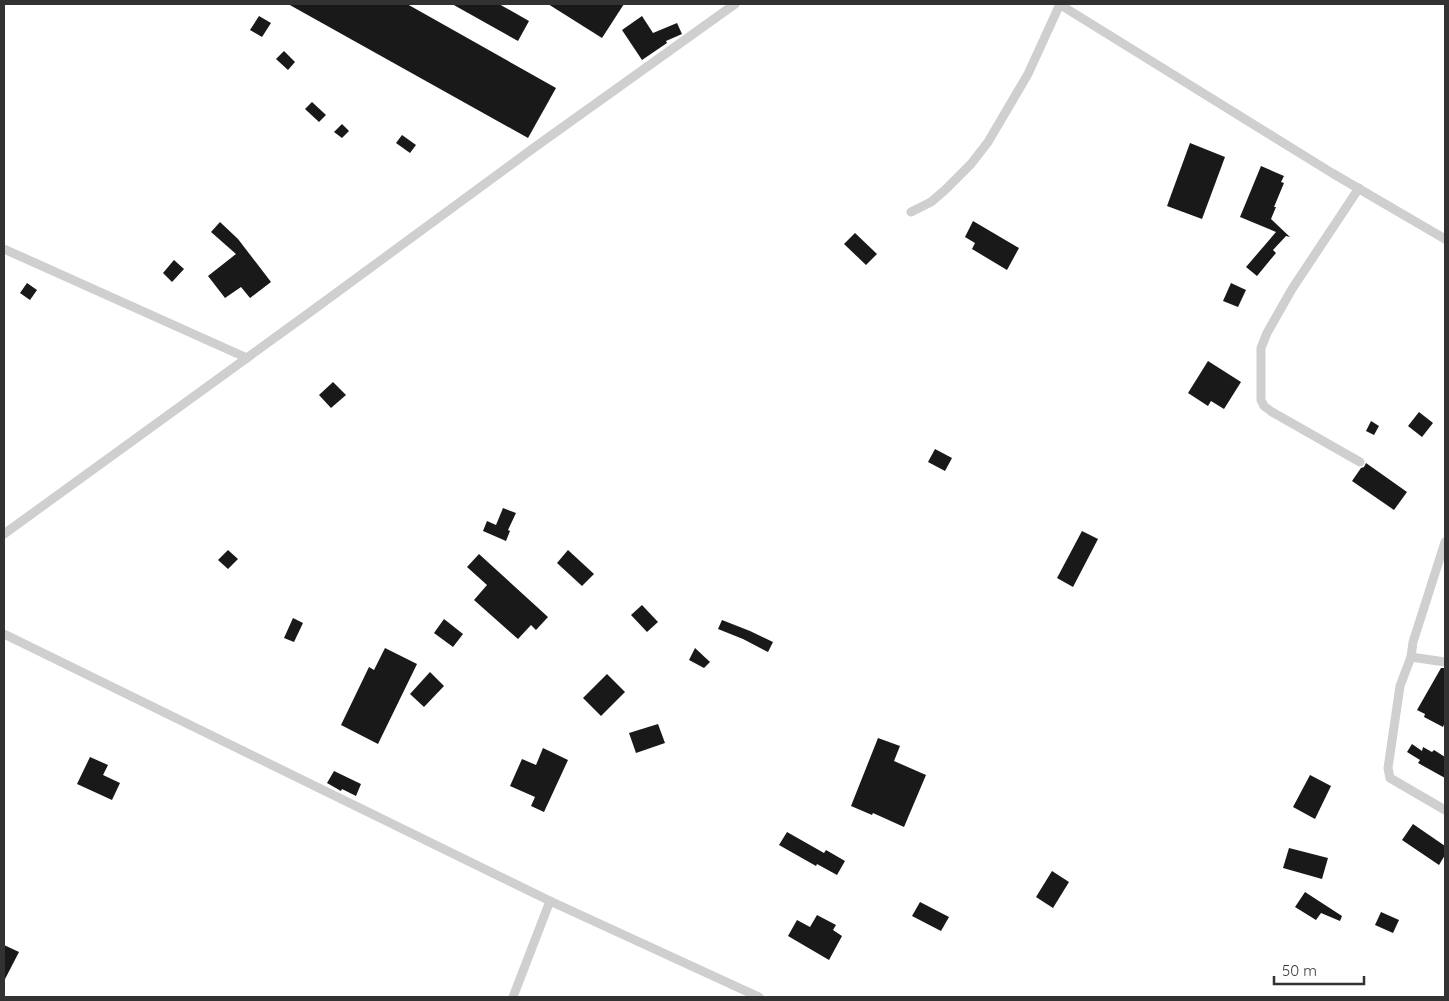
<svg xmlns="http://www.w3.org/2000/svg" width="1449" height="1001" viewBox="0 0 1449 1001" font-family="Quicksand,sans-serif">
<rect width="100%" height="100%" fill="#fff"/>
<!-- building -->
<g fill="#191919">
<path d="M288 4H407L556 88 528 138Z"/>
<path d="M452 4H499L529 21 518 41Z"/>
<path d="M548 4H624L602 38Z"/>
<path d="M259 16 271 23 262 37 250 30Z"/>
<path d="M642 16 653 33 677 23 682 34 666 41 667 43 642 60 622 30Z"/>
<path d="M284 51 295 62 288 70 276 59Z"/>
<path d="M312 102 326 115 319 122 305 109Z"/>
<path d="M342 124 349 131 342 138 334 132Z"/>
<path d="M402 135 416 145 410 153 396 143Z"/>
<path d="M1190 143 1225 157 1202 219 1167 206Z"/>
<path d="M1261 166 1284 176 1281 182 1284 183 1274 207H1276L1271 219 1290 237 1286 236 1273 250 1276 253 1257 276 1246 267 1276 232 1240 217Z"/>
<path d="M973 221 1019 248 1007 270 972 249 975 243 965 237Z"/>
<path d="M220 222 238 239 271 282 250 298 241 287 225 298 208 276 236 254 211 232Z"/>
<path d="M855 233 877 254 866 265 844 244Z"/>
<path d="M174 260 184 269 172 282 163 273Z"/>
<path d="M27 283 37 290 30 300 20 293Z"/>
<path d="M1231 283 1246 290 1238 307 1223 301Z"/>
<path d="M1208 361 1241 382 1224 409 1211 401 1208 406 1188 393Z"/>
<path d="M333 382 346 395 331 408 319 395Z"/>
<path d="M1419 412 1433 423 1422 437 1408 426Z"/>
<path d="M1371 421 1379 426 1374 435 1366 431Z"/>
<path d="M935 449 952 458 945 471 928 462Z"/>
<path d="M1366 463 1407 492 1394 510 1352 481 1361 468 1364 467Z"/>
<path d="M503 508 516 513 508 530 510 531 506 541 483 531 487 521 496 525Z"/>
<path d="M1082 531 1098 539 1073 587 1057 578Z"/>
<path d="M228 550 238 559 228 569 218 560Z"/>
<path d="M568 550 594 574 582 586 557 563Z"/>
<path d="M479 554 548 617 536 630 531 625 518 639 474 600 487 585 467 567Z"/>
<path d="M642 605 658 622 647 632 631 615Z"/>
<path d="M293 618 303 623 294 642 284 638Z"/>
<path d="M444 619 463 634 453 647 434 633Z"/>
<path d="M722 620 750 631 773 642 768 652 743 639 718 629Z"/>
<path d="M385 648 417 664 378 744 341 725 369 667 374 670Z"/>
<path d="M695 648 710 662 704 668 689 660Z"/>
<path d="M1441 668H1445V722L1443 727 1424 717 1425 714 1417 710Z"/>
<path d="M430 672 444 686 424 707 410 694Z"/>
<path d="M607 674 625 692 601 716 583 698Z"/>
<path d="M658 724 665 743 636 753 629 733Z"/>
<path d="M878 738 900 746 894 761 926 775 904 827 873 813 872 815 851 806Z"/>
<path d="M1412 744 1422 751 1423 747 1432 752 1434 750 1445 757V778L1418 763 1420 760 1407 752Z"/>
<path d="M543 748 568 760 544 812 531 806 535 797 510 786 522 759 536 765Z"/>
<path d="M90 757 108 765 103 775 120 783 112 800 77 784Z"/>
<path d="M334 771 361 784 356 796 342 789 341 791 327 783Z"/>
<path d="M1310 775 1331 786 1315 819 1293 807Z"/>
<path d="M1413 824 1445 846V855L1439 865 1402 840Z"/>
<path d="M787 832 824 853 826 850 845 861 837 875 817 864 816 866 779 845Z"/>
<path d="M1289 848 1328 858 1322 879 1283 868Z"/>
<path d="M1052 871 1069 882 1053 908 1036 897Z"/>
<path d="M1305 892 1342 916 1340 921 1321 913 1316 920 1295 907Z"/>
<path d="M920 902 949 917 941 931 912 916Z"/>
<path d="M1381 912 1399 920 1393 933 1375 925Z"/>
<path d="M817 915 836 925 833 930 842 936 829 960 788 936 797 920 810 927Z"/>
<path d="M4 945 19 952 4 981Z"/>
</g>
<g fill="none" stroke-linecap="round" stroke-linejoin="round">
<!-- street -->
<g stroke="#cfcfcf" stroke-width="9">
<path d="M1059 4 1332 173 1445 239"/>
<path d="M1359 188 1292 289 1267 333 1261 348V400L1264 406 1272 412 1360 462"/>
<path d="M911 212 931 202 945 190 971 164 988 142 1028 74 1060 4"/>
<path d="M4 249 247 358"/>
<path d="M4 534 313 310 535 147 735 4"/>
<path d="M1445 542 1413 642 1411 657 1400 686 1388 768 1390 778 1445 810"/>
<path d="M4 634 550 901 759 997"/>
<path d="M1411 657 1445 662"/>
<path d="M513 997 550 901"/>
</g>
</g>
<!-- border -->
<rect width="1449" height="1001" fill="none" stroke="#323232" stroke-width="10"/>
<!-- scale -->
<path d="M1274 976v8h90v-8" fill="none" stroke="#323232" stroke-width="2.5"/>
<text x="1282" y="976" font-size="15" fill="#323232" stroke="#ffffff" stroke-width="4" paint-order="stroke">50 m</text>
</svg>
